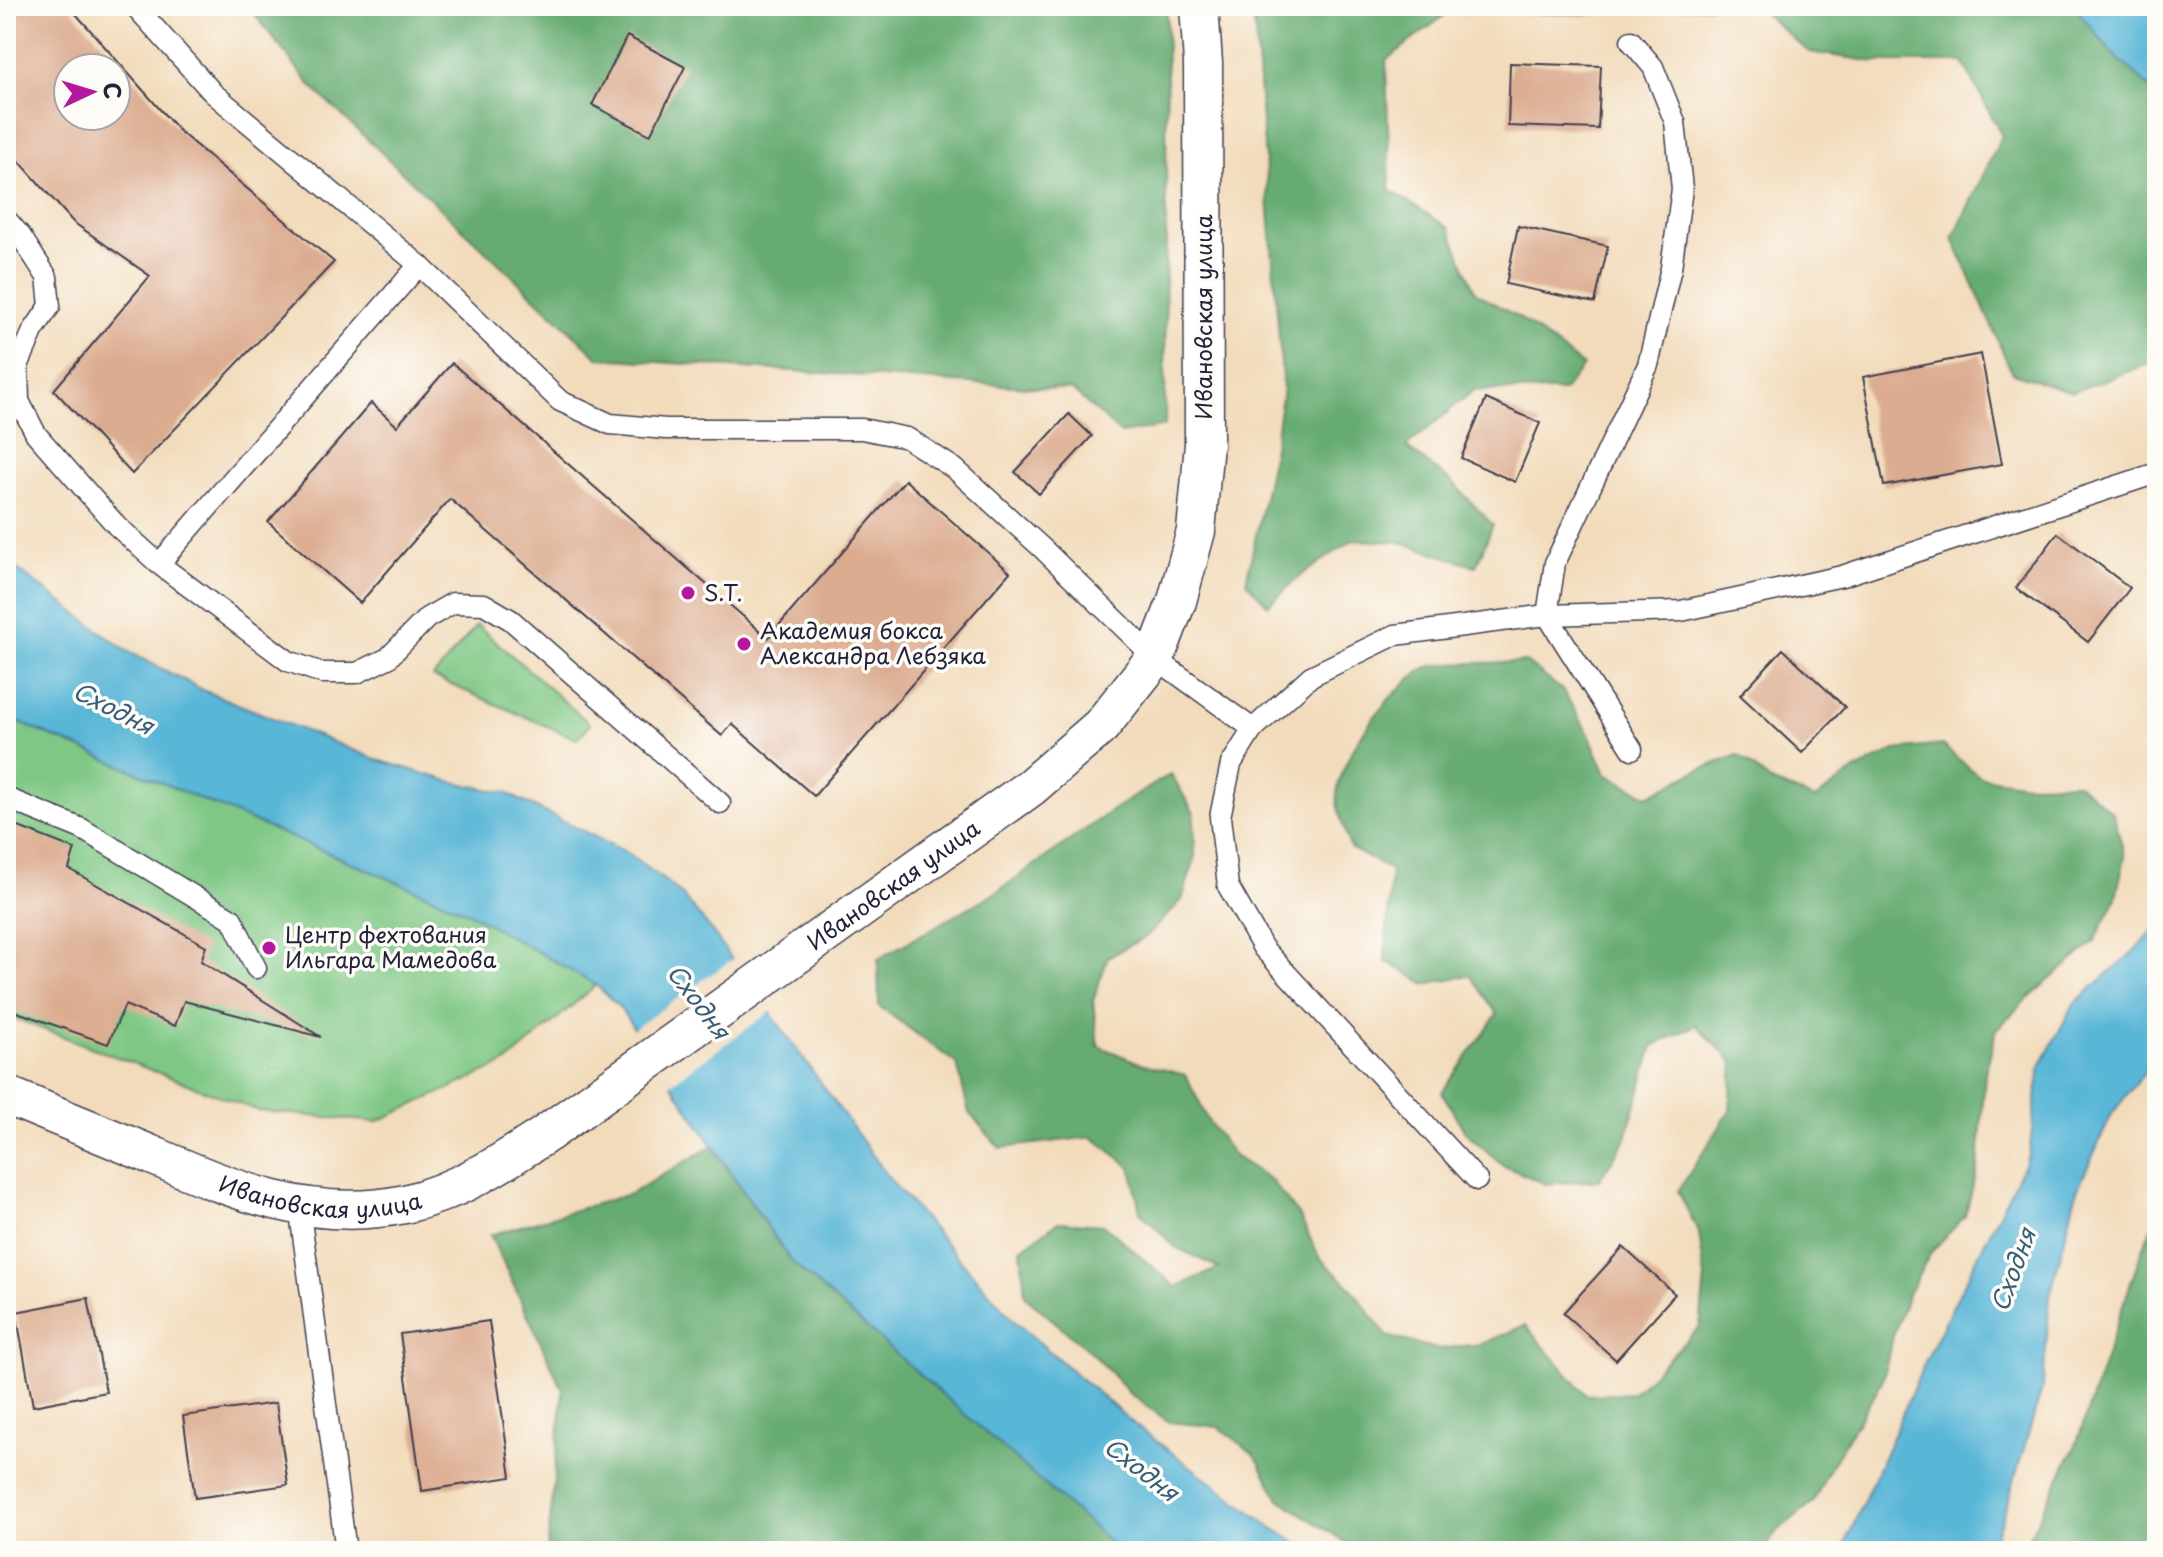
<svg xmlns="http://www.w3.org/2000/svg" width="2163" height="1557" viewBox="0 0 2163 1557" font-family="'Playpen Sans',sans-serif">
<rect width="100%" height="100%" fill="#fdfcf7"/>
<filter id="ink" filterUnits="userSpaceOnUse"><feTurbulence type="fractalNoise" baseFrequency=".0125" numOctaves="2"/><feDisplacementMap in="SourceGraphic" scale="16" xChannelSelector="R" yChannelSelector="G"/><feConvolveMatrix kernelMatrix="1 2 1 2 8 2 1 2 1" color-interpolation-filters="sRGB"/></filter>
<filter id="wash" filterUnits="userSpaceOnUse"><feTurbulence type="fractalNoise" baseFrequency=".006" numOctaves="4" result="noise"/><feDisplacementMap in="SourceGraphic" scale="32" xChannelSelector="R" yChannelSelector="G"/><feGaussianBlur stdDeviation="1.8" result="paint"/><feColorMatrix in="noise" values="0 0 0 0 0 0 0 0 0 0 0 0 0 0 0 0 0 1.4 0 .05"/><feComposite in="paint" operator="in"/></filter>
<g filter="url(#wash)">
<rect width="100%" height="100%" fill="#f2dbbb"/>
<!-- green -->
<g fill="#7ec784" stroke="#507460" stroke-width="2">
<path d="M477 625 590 724 577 739 433 677Z"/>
<path d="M6 717 466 911 596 985 506 1063 376 1122 259 1111 6 1015Z"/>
</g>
<!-- forest -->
<g fill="#66ac72" stroke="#446756" stroke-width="2">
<path d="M248 6H1167L1165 426 1121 434 1072 390 599 358 312 87Z"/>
<path d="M1253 6H1712L1581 14 1449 12 1386 60 1390 190 1449 228 1475 292 1521 319 1583 366 1564 391 1474 390 1406 447 1453 483 1493 525 1476 566 1400 542 1353 540 1300 576 1268 605 1246 582 1272 460 1283 389Z"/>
<path d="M1755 6H2074L2111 52 2157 94V361L2072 392 2012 373 1953 238 2002 136 1963 62H1876L1809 52Z"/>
<path d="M1526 662 1563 691 1589 734 1606 774 1648 796 1694 772 1738 755 1773 783 1815 799 1854 771 1895 750 1942 745 1980 777 2027 784 2078 783 2113 813 2125 857 2115 901 2094 942 2028 998 1997 1029 1985 1073 1978 1168 1965 1216 1932 1251 1909 1292 1893 1336 1882 1382 1833 1462 1813 1502 1776 1532 1764 1551 1358 1550 1279 1499 1255 1455 1219 1427 1169 1422 1130 1394 1096 1357 1025 1296 1021 1249 1058 1222 1104 1225 1176 1287 1219 1268 1175 1247 1140 1212 1131 1167 1092 1137 1000 1148 969 1113 957 1064 879 1006 878 959 998 891 1114 809 1171 774 1194 813 1195 858 1182 900 1147 936 1108 957 1093 1001 1098 1046 1142 1064 1186 1075 1207 1119 1234 1156 1271 1180 1300 1217 1319 1257 1352 1289 1387 1336 1437 1349 1482 1344 1525 1325 1586 1395 1633 1393 1700 1327 1705 1277 1699 1233 1678 1191 1730 1111 1733 1062 1696 1025 1653 1046 1625 1141 1599 1180 1546 1184 1504 1166 1465 1132 1442 1092 1497 1014 1470 975 1426 984 1385 961 1391 870 1350 848C1346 833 1338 815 1337 800 1335 760 1393 684 1428 667 1439 662 1509 663 1526 662Z"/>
<path d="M712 1146 791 1261 1120 1551H547L563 1390 490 1235 630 1194Z"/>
<path d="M2157 1217V1551H2022L2076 1445 2144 1244Z"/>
</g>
<!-- water -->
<g fill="#59b6d7" stroke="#3e6c89" stroke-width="2">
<path d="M2074 6H2157V94L2111 52Z"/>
<path d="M6 561 127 651 205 691 378 760 449 781 506 793 628 853 678 891 708 926 892 1182 1012 1319 1135 1425 1271 1527 1312 1551H1120L791 1261 620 1008 596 985 466 911 6 717Z"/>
<path d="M2157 927V1056L2112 1114 2077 1190 2050 1296 2043 1385 2007 1504 1990 1551H1842L1926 1360 2029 1154 2040 1066 2074 1004 2133 952Z"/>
</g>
<!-- pier -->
<path fill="#f2dbbb" d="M736 957 774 1009 667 1086 631 1031Z"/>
<g id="blocks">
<!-- building -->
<g fill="#dcac90" fill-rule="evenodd">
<path d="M6 6H69L179 131 334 262 132 474 54 390 150 276 73 222 6 146ZM68 68H116V116H68Z"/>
<path d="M627 36 685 67 650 135 592 105Z"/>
<path d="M1510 63 1601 66 1598 129 1508 126Z"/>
<path d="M1518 226 1608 246 1595 303 1506 284Z"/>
<path d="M1981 354 2002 464 1884 486 1863 377Z"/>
<path d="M452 363 768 638 905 480 1010 572 814 796 732 724 722 736 450 499 360 603 268 522 371 403 397 426Z"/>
<path d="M1486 399 1540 423 1515 482 1461 458Z"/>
<path d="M1069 414 1092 436 1039 494 1015 472Z"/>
<path d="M2058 533 2130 588 2088 642 2016 588Z"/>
<path d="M1783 649 1845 707 1802 753 1740 695Z"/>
<path d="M6 822 75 849 69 869 206 946 201 961 321 1037 184 1001 175 1026 125 1005 108 1044 6 1008Z"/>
<path d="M1623 1247 1675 1294 1616 1360 1563 1313Z"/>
<path d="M88 1298 106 1392 33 1406 16 1312Z"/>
<path d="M489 1321 511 1477 422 1491 400 1334Z"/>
<path d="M276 1403 288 1485 195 1498 183 1416Z"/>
</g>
</g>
</g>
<g filter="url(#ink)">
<use href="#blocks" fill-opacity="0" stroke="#413e4e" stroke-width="2"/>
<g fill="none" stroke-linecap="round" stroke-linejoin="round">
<defs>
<g id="lane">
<path d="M135 6 213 93 419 265 560 401 610 424 666 429H862L907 438 955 469 1042 548 1155 658 1253 729 1311 676 1395 635 1547 615 1681 611 1842 576 2157 473"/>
<path d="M1631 41 1653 67 1675 122 1682 189 1671 268 1648 365 1555 563 1547 615 1632 749"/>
<path d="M6 219 20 235 47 277 50 306 33 331 18 366 19 401 36 434 116 525 159 564 419 265"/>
<path d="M159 564 288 661 322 673H357L388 658 427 618 453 603 484 604 511 620 720 803"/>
<path d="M1253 729 1231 764 1220 817 1228 886 1263 948 1477 1180"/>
<path d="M6 798 82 829 232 919 256 968"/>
<path d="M299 1206 346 1551"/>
</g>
<g id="street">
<path id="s1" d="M6 1095C53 1114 100 1134 147 1153 231 1189 311 1224 405 1204 457 1192 502 1163 546 1134L1031 787 1101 726 1155 658 1177 601 1196 531 1204 444 1203 63 1199 6"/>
</g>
</defs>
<!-- lane casing -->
<use href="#lane" stroke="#413e4e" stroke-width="23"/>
<!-- street casing -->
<use href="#street" stroke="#413e4e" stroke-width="41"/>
<!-- lane -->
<use href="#lane" stroke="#fff" stroke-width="20"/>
<!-- street -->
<use href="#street" stroke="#fff" stroke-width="38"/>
</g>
</g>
<!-- markers -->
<g fill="#b5179e" stroke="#fdfcf7" stroke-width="3">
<circle cx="688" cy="593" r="8"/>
<circle cx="744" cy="644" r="8"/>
<circle cx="269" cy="948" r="8"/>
</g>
<g text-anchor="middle" stroke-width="7" stroke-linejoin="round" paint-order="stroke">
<!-- street labels -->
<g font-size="22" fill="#22223b" stroke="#fdfcf7">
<text transform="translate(1204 317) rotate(-90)" y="8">Ивановская улица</text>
<text dy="8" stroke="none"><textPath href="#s1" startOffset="1006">Ивановская улица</textPath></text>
<text dy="8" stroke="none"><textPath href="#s1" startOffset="334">Ивановская улица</textPath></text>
</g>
<!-- poi labels -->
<g font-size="22" fill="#22223b" stroke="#fdfcf7" text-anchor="start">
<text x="704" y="601">S.T.</text>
<text x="760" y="639">Академия бокса<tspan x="760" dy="25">Александра Лебзяка</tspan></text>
<text x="285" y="943">Центр фехтования<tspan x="285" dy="25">Ильгара Мамедова</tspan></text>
</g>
<!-- water labels -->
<g font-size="24" font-style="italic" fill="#385d79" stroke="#fdfcf7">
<text transform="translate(113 709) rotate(27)" y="8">Сходня</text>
<text transform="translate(698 1002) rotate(53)" y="8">Сходня</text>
<text transform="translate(2014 1270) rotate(-70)" y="8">Сходня</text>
<text transform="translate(1141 1470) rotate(38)" y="8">Сходня</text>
</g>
</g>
<!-- margin -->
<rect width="2163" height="1557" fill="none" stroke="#fdfcf7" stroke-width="32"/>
<!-- north arrow -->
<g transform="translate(92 92) rotate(86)"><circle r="38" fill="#fdfcf7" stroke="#a5a5ac" stroke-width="2"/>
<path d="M0-6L14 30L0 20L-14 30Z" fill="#b5179e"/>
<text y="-12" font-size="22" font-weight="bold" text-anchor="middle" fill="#22223b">С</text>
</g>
</svg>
